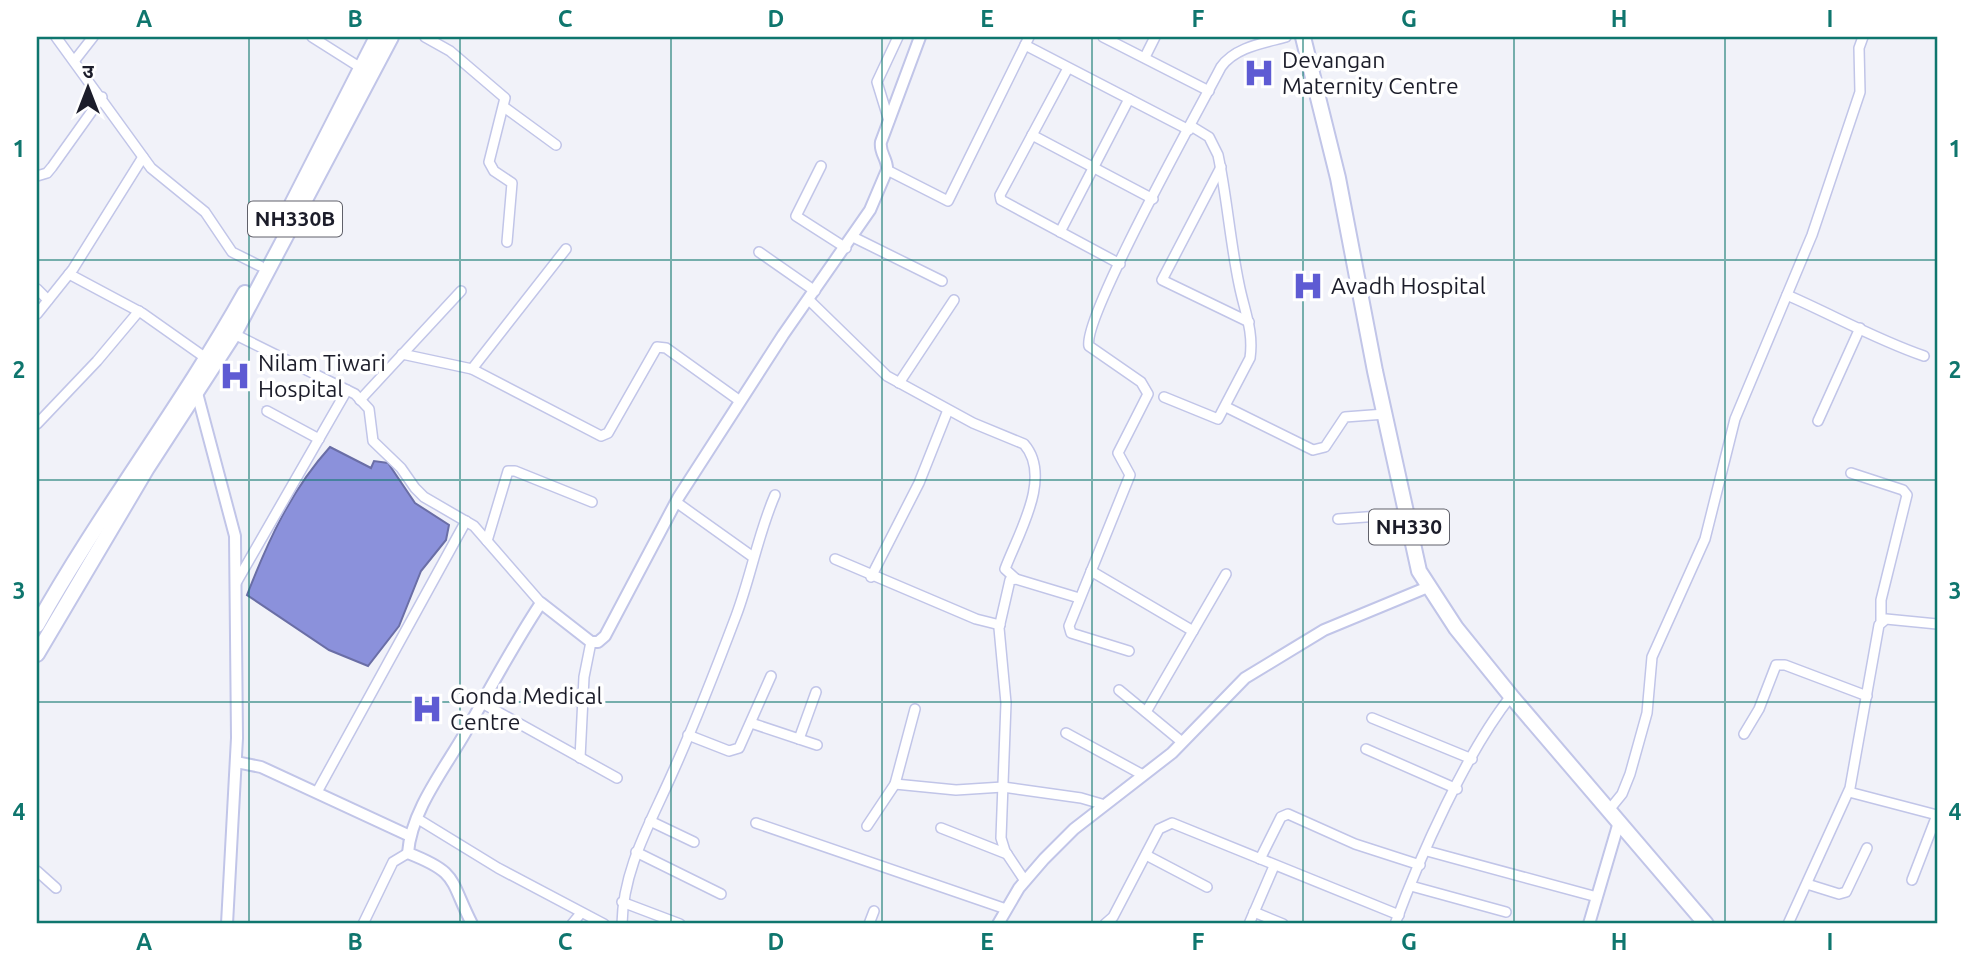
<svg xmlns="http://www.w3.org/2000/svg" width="1974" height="961" viewBox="0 0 1974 961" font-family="Ubuntu,'Noto Sans Devanagari',sans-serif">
<rect width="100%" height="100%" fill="#f1f2f9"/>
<!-- water -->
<path fill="#8b91db" stroke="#6a6ea6" stroke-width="2" d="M330 447 371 468 374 461 388 463 415 503 449 525 446 540 421 571 399 626 368 666 329 650 247 595C268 541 291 490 330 447Z"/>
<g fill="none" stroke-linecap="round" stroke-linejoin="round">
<defs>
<g id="minor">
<path d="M56 37 151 168 205 212 232 252 260 266"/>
<path d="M312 37 361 68"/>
<path d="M425 37 450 51 505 98 489 162 494 171 512 183 507 242"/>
<path d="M1103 37 1209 91"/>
<path d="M1025 45 1189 130"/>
<path d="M1145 57 1155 37"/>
<path d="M75 60 93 37"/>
<path d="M1068 68 1000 195 1001 200 1120 264"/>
<path d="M504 107 556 145"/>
<path d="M889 121 877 82 898 37"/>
<path d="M1032 135 1153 199"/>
<path d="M821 166 796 216 846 248"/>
<path d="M1221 167 1162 280 1249 322"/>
<path d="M887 170 948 201 1029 37"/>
<path d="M37 176 47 173 52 167 102 97"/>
<path d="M1060 232 1129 99"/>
<path d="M853 237 942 281"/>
<path d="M759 252 815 291"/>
<path d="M69 274 142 313 210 361"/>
<path d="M37 289 48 300"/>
<path d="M1787 295C1833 315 1877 340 1924 356"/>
<path d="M809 300 887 376 973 423 1024 444C1053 477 1018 534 1005 569L1016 579"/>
<path d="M37 314 73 269 143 157"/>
<path d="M230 332 355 394 369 409 373 441 401 468 415 488 424 497 474 526 541 603"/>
<path d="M402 354 472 369 601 436 608 433 657 347 666 348 740 401"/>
<path d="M472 369 566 249"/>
<path d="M899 383 954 300"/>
<path d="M1164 397 1218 419 1250 358C1254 331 1244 310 1239 284 1230 241 1227 197 1218 155L1209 137 1191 126"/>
<path d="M360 400 461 291"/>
<path d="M1226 407 1313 450 1325 447 1345 417 1385 414"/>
<path d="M267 411 319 439"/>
<path d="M1818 421 1860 328"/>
<path d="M37 424 97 361 139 311"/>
<path d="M1851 473 1903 490 1907 495 1881 600V621"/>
<path d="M676 502 753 557"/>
<path d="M1338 519 1407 514"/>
<path d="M487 541 508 471H515L592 502"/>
<path d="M835 559 976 619 1000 625"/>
<path d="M1091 571 1193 631"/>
<path d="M871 577 919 483 948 410"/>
<path d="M236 583 347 390"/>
<path d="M1129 651 1071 633 1069 626 1130 475 1118 453 1148 394 1141 382 1089 346C1082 318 1201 106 1221 67 1235 47 1264 43 1286 37"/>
<path d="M1119 690 1182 742"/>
<path d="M482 703 617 778"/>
<path d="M1146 712 1226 574"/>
<path d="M1372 718 1472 759"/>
<path d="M751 723 817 745"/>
<path d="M1066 733 1143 775"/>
<path d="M1744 734 1759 709 1776 665H1785L1867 696"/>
<path d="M688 735 729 751 739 748 771 676"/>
<path d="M799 739 816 692"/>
<path d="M1366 749 1457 789"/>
<path d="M580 758 584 677 591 642"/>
<path d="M895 784 956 790 1003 787 1081 798 1105 805"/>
<path d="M317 792 466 521"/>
<path d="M1849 792 1937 815"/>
<path d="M1609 810 1622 794 1630 774 1647 713 1652 657 1705 539 1735 419 1812 235 1860 92 1859 48 1863 37"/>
<path d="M418 819 498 868 604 924"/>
<path d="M650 821 694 842"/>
<path d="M756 823 1006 909"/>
<path d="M867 826 895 784 915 709"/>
<path d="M941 828 1007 854"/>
<path d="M1427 851 1597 897"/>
<path d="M636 852 721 894"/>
<path d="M1146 855 1207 887"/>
<path d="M1260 859 1281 817 1288 814 1355 844 1420 865"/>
<path d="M37 871 56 888"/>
<path d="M1912 880 1937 815"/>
<path d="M1025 881 1005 851 1001 838 1006 703 999 628 1010 580 1016 579 1079 598"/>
<path d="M1807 884 1839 894 1846 892 1867 848"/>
<path d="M1411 886 1506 912"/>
<path d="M622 902 680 924"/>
<path d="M1254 912 1283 924"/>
<path d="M363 924 393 862 408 853"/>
<path d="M572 924 581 913"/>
<path d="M622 924C623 869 650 824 672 774 695 723 716 669 736 616 751 576 758 534 775 495"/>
<path d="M869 924 874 911"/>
<path d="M1105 924 1113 917 1159 829 1172 823 1399 915"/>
<path d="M1249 924 1274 866"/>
<path d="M1395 924C1420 856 1466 753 1511 696"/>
<path d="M1788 924 1850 788 1879 625 1886 619 1937 624"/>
</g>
<g id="tertiary">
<path d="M197 393 235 536 237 738 227 924"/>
<path d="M236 762 261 767 410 836"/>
<path d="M472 924C449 879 459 873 408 853 411 811 445 768 465 733 490 689 513 645 541 603L591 642H598L605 636 678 498 783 335 870 210 887 170C888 159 879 153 881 142L920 37"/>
<path d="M998 924 1019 888 1044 859 1074 829 1172 753 1245 678 1324 630 1428 587"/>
<path d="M1589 924 1619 822"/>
</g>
<g id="trunk">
<path d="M1303 37 1338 178 1375 371 1419 571 1456 628 1511 696 1706 924"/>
<path d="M292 204 377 37"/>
<path d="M37 625C101 511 181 407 245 293"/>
<path d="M37 654 147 468 234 334 391 37"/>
</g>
</defs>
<!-- minor casing -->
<use href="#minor" stroke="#c1c5e8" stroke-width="12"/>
<!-- tertiary casing -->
<use href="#tertiary" stroke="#c1c5e8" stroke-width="14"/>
<!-- trunk casing -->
<use href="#trunk" stroke="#c1c5e8" stroke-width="18"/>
<!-- minor -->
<use href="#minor" stroke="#fff" stroke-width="9"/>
<!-- tertiary -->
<use href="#tertiary" stroke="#fff" stroke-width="10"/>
<!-- trunk -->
<use href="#trunk" stroke="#fff" stroke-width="14"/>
</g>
<!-- grid -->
<path fill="none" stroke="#0f766e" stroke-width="2" stroke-opacity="0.55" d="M249 37V924M460 37V924M671 37V924M882 37V924M1092 37V924M1303 37V924M1514 37V924M1725 37V924M37 260H1937M37 480H1937M37 702H1937"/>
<!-- icons -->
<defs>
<symbol id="hospital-bare" viewBox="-9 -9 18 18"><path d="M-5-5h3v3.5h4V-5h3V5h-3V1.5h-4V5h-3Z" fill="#5e5bd3" stroke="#fff" stroke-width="2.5" paint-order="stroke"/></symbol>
</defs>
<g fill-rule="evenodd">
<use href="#hospital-bare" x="1237" y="51" width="44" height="44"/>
<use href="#hospital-bare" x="1286" y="264" width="44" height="44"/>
<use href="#hospital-bare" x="213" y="354" width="44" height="44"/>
<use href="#hospital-bare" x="405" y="687" width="44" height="44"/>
</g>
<g text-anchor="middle" stroke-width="7" stroke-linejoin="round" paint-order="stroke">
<!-- shield labels -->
<g fill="#fff" stroke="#60616a" stroke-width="2">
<rect x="248" y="201.5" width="94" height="35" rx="5"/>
<rect x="1369" y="509.5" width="80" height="35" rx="5"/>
</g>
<g font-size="21" font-weight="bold" fill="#1c1d2a">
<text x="295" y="226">NH330B</text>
<text x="1409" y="534">NH330</text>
</g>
<!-- poi labels -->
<g font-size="23" fill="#1c1d2a" stroke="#fff" text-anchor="start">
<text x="1282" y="68">Devangan<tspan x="1282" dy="26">Maternity Centre</tspan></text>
<text x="1331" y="294">Avadh Hospital</text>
<text x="258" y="371">Nilam Tiwari<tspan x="258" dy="26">Hospital</tspan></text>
<text x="450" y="704">Gonda Medical<tspan x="450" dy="26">Centre</tspan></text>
</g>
</g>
<!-- border -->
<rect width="1974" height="961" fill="none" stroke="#ffffff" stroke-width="77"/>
<!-- north arrow -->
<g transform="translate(88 88)" stroke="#ffffff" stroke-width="5" paint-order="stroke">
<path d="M0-5L12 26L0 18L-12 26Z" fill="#1c1d2a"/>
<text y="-10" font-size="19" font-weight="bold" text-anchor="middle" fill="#1c1d2a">उ</text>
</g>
<rect x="38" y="38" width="1898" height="884" fill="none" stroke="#0f766e" stroke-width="2.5"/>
<g font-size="23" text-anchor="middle" font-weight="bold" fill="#0f766e">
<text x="144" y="27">A</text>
<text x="355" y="27">B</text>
<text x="565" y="27">C</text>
<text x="776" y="27">D</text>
<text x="987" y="27">E</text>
<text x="1198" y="27">F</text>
<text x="1409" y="27">G</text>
<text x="1619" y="27">H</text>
<text x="1830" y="27">I</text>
<text x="19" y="157">1</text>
<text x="1955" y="157">1</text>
<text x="19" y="378">2</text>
<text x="1955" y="378">2</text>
<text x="19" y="599">3</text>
<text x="1955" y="599">3</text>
<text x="19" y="820">4</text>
<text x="1955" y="820">4</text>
<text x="144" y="950">A</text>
<text x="355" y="950">B</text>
<text x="565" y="950">C</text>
<text x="776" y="950">D</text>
<text x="987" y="950">E</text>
<text x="1198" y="950">F</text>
<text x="1409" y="950">G</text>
<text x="1619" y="950">H</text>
<text x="1830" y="950">I</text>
</g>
</svg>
